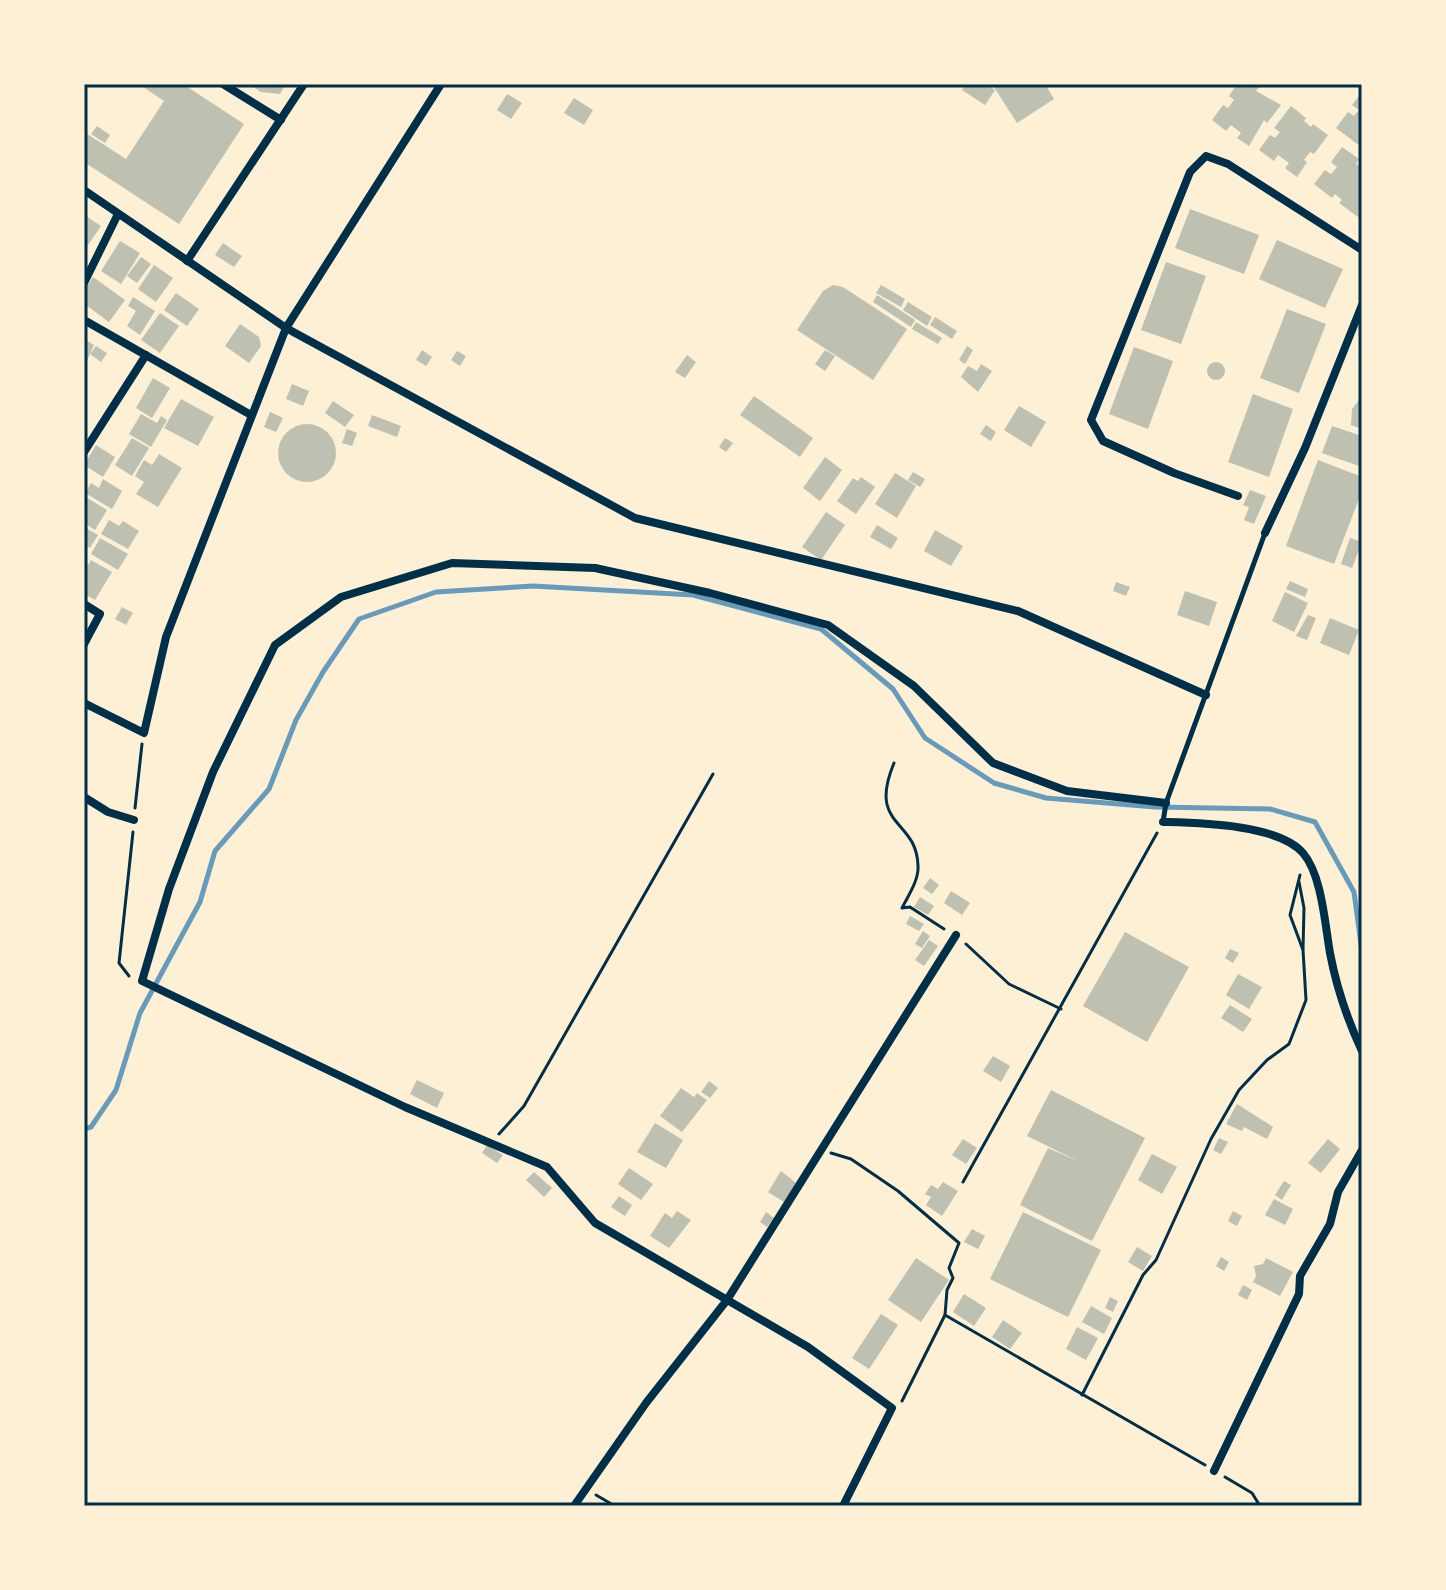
<svg xmlns="http://www.w3.org/2000/svg" width="1446" height="1590" viewBox="0 0 1446 1590" font-family="'Times New Roman',serif">
<rect width="100%" height="100%" fill="#fdf0d5"/>
<g fill="none" stroke-linecap="round" stroke-linejoin="round">
<!-- stream -->
<path stroke="#669bbc" stroke-width="5" d="M84 1129 91 1127 116 1090 140 1013 200 902 215 851 269 789 296 720 323 672 359 619 436 592 533 586 693 595 821 629 893 689 925 738 994 783 1046 798 1155 807 1270 809 1315 822 1354 892 1362 952"/>
</g>
<!-- building -->
<g fill="#bec0b2">
<path d="M139 84H183L244 124 179 224 84 162V132L126 159 164 101Z"/>
<path d="M249 84H286L280 94 261 92Z"/>
<path d="M966 84H986L995 90 985 105 962 90Z"/>
<path d="M992 84H1045L1054 99 1017 123Z"/>
<path d="M1237 84H1255L1259 87 1256 91 1281 105 1267 123 1264 120 1249 146 1237 138 1241 133 1231 125 1226 131 1212 120 1223 105 1228 108 1234 100 1229 96Z"/>
<path d="M1362 92V143L1360 146 1336 128 1348 112 1354 116 1359 110 1352 105Z"/>
<path d="M507 94 522 103 511 119 497 110Z"/>
<path d="M574 98 593 110 584 125 564 113Z"/>
<path d="M1291 106 1306 118 1304 121 1311 127 1313 124 1328 135 1314 154 1310 152 1304 160 1307 162 1297 177 1285 168 1289 163 1278 155 1274 161 1259 150 1270 135 1275 138 1280 132 1274 128Z"/>
<path d="M97 126 110 135 105 143 91 134Z"/>
<path d="M1342 147 1359 159 1356 164 1362 168V213L1358 217 1339 203 1342 200 1335 194 1332 198 1314 184 1325 170 1331 174 1337 167 1331 162Z"/>
<path d="M1190 209 1259 235 1244 274 1175 248Z"/>
<path d="M84 215 101 226 84 251Z"/>
<path d="M1277 240 1343 269 1325 308 1259 279Z"/>
<path d="M120 241 140 253 121 284 101 271Z"/>
<path d="M223 243 242 256 234 267 215 255Z"/>
<path d="M141 257 151 264 137 283 127 276Z"/>
<path d="M1166 262 1206 276 1181 344 1141 330Z"/>
<path d="M154 265 173 278 156 302 138 289Z"/>
<path d="M93 277 125 300 109 322 86 305 84 291Z"/>
<path d="M833 285 843 287 907 329 873 380 797 330 823 291Z"/>
<path d="M881 285 905 299 901 307 876 293Z"/>
<path d="M176 293 199 309 187 326 164 310Z"/>
<path d="M877 295 915 320 911 327 873 302Z"/>
<path d="M133 297 155 311 140 335 127 326 136 311 128 306Z"/>
<path d="M908 302 932 317 927 326 903 310Z"/>
<path d="M1287 309 1326 324 1299 393 1260 378Z"/>
<path d="M160 313 179 326 160 353 141 340Z"/>
<path d="M935 317 957 331 952 339 930 325Z"/>
<path d="M916 322 942 338 938 344 912 329Z"/>
<path d="M240 324 259 337 261 346 249 363 225 346Z"/>
<path d="M84 339 94 345 84 367Z"/>
<path d="M96 346 107 353 101 362 90 354Z"/>
<path d="M967 346 973 350 965 364 959 360Z"/>
<path d="M1134 347 1173 361 1148 429 1109 414Z"/>
<path d="M422 350 432 357 426 366 416 360Z"/>
<path d="M825 350 835 356 825 371 815 364Z"/>
<path d="M457 351 466 356 460 366 451 360Z"/>
<path d="M687 355 696 362 685 378 675 372Z"/>
<circle cx="1216" cy="371" r="9"/>
<path d="M981 364 992 371 978 392 961 377 968 366 977 371Z"/>
<path d="M153 378 170 388 152 418 136 408Z"/>
<path d="M292 384 309 391 303 406 286 399Z"/>
<path d="M1253 394 1293 409 1269 477 1228 462Z"/>
<path d="M754 396 813 438 800 457 740 415Z"/>
<path d="M1362 396V429L1351 425 1352 409Z"/>
<path d="M181 399 214 417 198 446 164 428Z"/>
<path d="M333 401 354 415 345 427 325 413Z"/>
<path d="M1019 406 1046 422 1031 447 1004 430Z"/>
<path d="M270 412 283 418 276 432 264 427Z"/>
<path d="M141 414 157 423 161 416 167 420 151 447 129 434Z"/>
<path d="M372 415 401 426 397 437 368 426Z"/>
<circle cx="307" cy="453" r="29"/>
<path d="M986 425 996 432 991 441 980 434Z"/>
<path d="M1332 426 1362 436 1359 466 1322 453Z"/>
<path d="M347 429 357 433 352 446 342 443Z"/>
<path d="M132 438 149 448 132 476 115 465Z"/>
<path d="M725 438 733 443 726 452 719 447Z"/>
<path d="M96 445 115 457 103 477 84 465Z"/>
<path d="M159 454 182 468 158 507 136 494 144 482 135 476 144 460 152 465Z"/>
<path d="M825 457 842 470 820 501 803 488Z"/>
<path d="M1318 460 1362 477V491L1334 564 1286 546Z"/>
<path d="M913 472 925 479 920 487 908 480Z"/>
<path d="M895 473 916 486 897 518 875 504Z"/>
<path d="M861 477 875 487 856 514 837 501 853 478 858 481Z"/>
<path d="M103 479 122 491 112 509 85 493 91 483 99 488Z"/>
<path d="M1250 490 1266 496 1254 524 1244 520 1249 507 1243 505Z"/>
<path d="M84 496 107 510 95 530 84 523Z"/>
<path d="M826 512 845 525 821 560 802 547Z"/>
<path d="M109 520 119 526 123 521 139 531 128 549 101 534Z"/>
<path d="M877 525 898 538 891 549 870 537Z"/>
<path d="M84 527 98 535 90 548 84 544Z"/>
<path d="M935 530 963 546 951 566 924 551Z"/>
<path d="M100 538 128 554 118 570 91 554Z"/>
<path d="M1350 538 1362 542 1352 568 1341 564Z"/>
<path d="M91 560 112 572 95 600 84 594V572Z"/>
<path d="M1290 581 1308 589 1305 597 1286 589Z"/>
<path d="M1116 582 1130 587 1126 596 1113 591Z"/>
<path d="M1185 591 1217 602 1209 626 1177 615Z"/>
<path d="M1285 592 1308 603 1294 632 1272 621Z"/>
<path d="M122 607 133 613 126 625 115 619Z"/>
<path d="M1308 615 1316 618 1307 640 1296 636Z"/>
<path d="M1330 618 1359 630 1349 655 1320 643Z"/>
<path d="M930 878 939 885 932 894 923 888Z"/>
<path d="M951 891 970 903 962 915 944 903Z"/>
<path d="M920 897 934 906 928 915 914 907Z"/>
<path d="M910 916 924 924 919 931 906 924Z"/>
<path d="M923 931 930 936 922 948 915 944Z"/>
<path d="M1125 932 1189 967 1147 1042 1083 1006Z"/>
<path d="M929 940 938 946 924 966 915 960Z"/>
<path d="M1230 949 1239 953 1233 963 1225 958Z"/>
<path d="M1238 974 1262 987 1249 1009 1226 995Z"/>
<path d="M1230 1005 1252 1019 1243 1032 1221 1018Z"/>
<path d="M993 1056 1010 1066 1001 1082 983 1071Z"/>
<path d="M417 1080 444 1093 437 1108 410 1094Z"/>
<path d="M709 1081 718 1088 710 1098 701 1092Z"/>
<path d="M681 1088 694 1097 697 1093 707 1100 682 1132 660 1116Z"/>
<path d="M1051 1090 1145 1138 1092 1241 1020 1205 1048 1148 1080 1162 1027 1136Z"/>
<path d="M1237 1104 1273 1127 1267 1139 1244 1127 1242 1131 1226 1124Z"/>
<path d="M655 1123 683 1140 666 1168 637 1152Z"/>
<path d="M1219 1138 1228 1142 1221 1154 1213 1150Z"/>
<path d="M963 1139 977 1148 966 1164 952 1155Z"/>
<path d="M1328 1139 1340 1149 1321 1173 1308 1163Z"/>
<path d="M487 1145 503 1155 497 1163 482 1153Z"/>
<path d="M1152 1154 1177 1167 1162 1194 1138 1180Z"/>
<path d="M629 1168 653 1184 641 1200 618 1184Z"/>
<path d="M781 1171 796 1183 784 1202 768 1192Z"/>
<path d="M534 1172 552 1188 544 1197 526 1180Z"/>
<path d="M1284 1181 1291 1185 1282 1200 1275 1195Z"/>
<path d="M943 1182 958 1191 942 1216 926 1205 931 1197 925 1194 931 1185 938 1189Z"/>
<path d="M619 1196 632 1205 625 1216 611 1207Z"/>
<path d="M1274 1199 1293 1209 1285 1225 1265 1215Z"/>
<path d="M677 1211 691 1220 669 1248 650 1236 665 1213 672 1218Z"/>
<path d="M1233 1211 1242 1216 1237 1226 1228 1221Z"/>
<path d="M766 1212 774 1218 767 1227 760 1222Z"/>
<path d="M1023 1212 1101 1250 1068 1317 990 1279Z"/>
<path d="M972 1229 985 1236 978 1249 964 1242Z"/>
<path d="M1137 1247 1152 1256 1143 1271 1128 1262Z"/>
<path d="M1221 1257 1229 1262 1224 1271 1216 1266Z"/>
<path d="M916 1258 949 1280 921 1322 888 1300Z"/>
<path d="M1266 1258 1293 1272 1280 1296 1253 1282 1256 1276 1254 1266 1263 1264Z"/>
<path d="M1243 1285 1252 1290 1247 1300 1238 1295Z"/>
<path d="M964 1294 986 1308 974 1326 953 1312Z"/>
<path d="M1110 1297 1118 1301 1113 1312 1105 1308Z"/>
<path d="M1091 1306 1112 1318 1104 1334 1082 1322Z"/>
<path d="M881 1314 898 1325 869 1369 852 1358Z"/>
<path d="M1003 1320 1022 1333 1010 1349 992 1337Z"/>
<path d="M1077 1327 1098 1338 1086 1360 1066 1349Z"/>
</g>
<g fill="none" stroke-linecap="round" stroke-linejoin="round">
<!-- path -->
<g stroke="#003049" stroke-width="3">
<path d="M894 763C867 828 917 818 918 866 919 880 908 896 902 908L910 907 944 929"/>
<path d="M135 808 142 744"/>
<path d="M1299 882 1304 908 1303 949"/>
<path d="M966 944 1009 984 1061 1009"/>
<path d="M129 976 119 963 133 832"/>
<path d="M499 1134 524 1106 713 774"/>
<path d="M831 1153 851 1159 898 1191 959 1243 949 1268 953 1278 947 1290 945 1315"/>
<path d="M963 1182 1157 833"/>
<path d="M1082 1395 1143 1275 1156 1260 1211 1139 1239 1090 1267 1060 1289 1044 1306 1000 1303 950 1290 915 1300 875"/>
<path d="M902 1401 945 1315 1205 1465"/>
<path d="M1225 1477 1252 1493 1260 1506"/>
<path d="M596 1495 615 1506"/>
</g>
<!-- service -->
<path stroke="#003049" stroke-width="5" d="M1163 822 1166 803 1265 533"/>
<!-- minor -->
<g stroke="#003049" stroke-width="8">
<path d="M223 84 281 120"/>
<path d="M84 190 286 328 635 518 1018 611 1206 695"/>
<path d="M187 261 304 84"/>
<path d="M84 283 118 214"/>
<path d="M84 320 251 415"/>
<path d="M84 452 146 355"/>
<path d="M1238 496 1174 473 1103 441 1091 420 1190 172 1206 156 1228 164 1362 250"/>
<path d="M1265 533 1305 448 1362 305"/>
<path d="M84 604 100 614 84 644"/>
<path d="M84 703 144 733 166 637 286 328 441 84"/>
<path d="M84 797 108 812 134 820"/>
<path d="M1163 822C1198 823 1278 824 1303 853 1322 875 1325 925 1330 953 1336 985 1348 1021 1362 1051"/>
<path d="M1214 1471 1299 1294 1300 1276 1330 1224 1338 1192 1362 1150"/>
<path d="M574 1506 646 1403 727 1300 956 935"/>
<path d="M843 1506 892 1408 808 1347 595 1223 547 1167 405 1107 142 981 169 889 213 772 275 645 341 597 452 563 595 568 710 593 828 625 914 686 993 763 1067 791 1166 803"/>
</g>
</g>
<!-- border -->
<rect width="1446" height="1590" fill="none" stroke="#fdf0d5" stroke-width="172"/>
<rect x="86" y="86" width="1274" height="1418" fill="none" stroke="#003049" stroke-width="3"/>
</svg>
